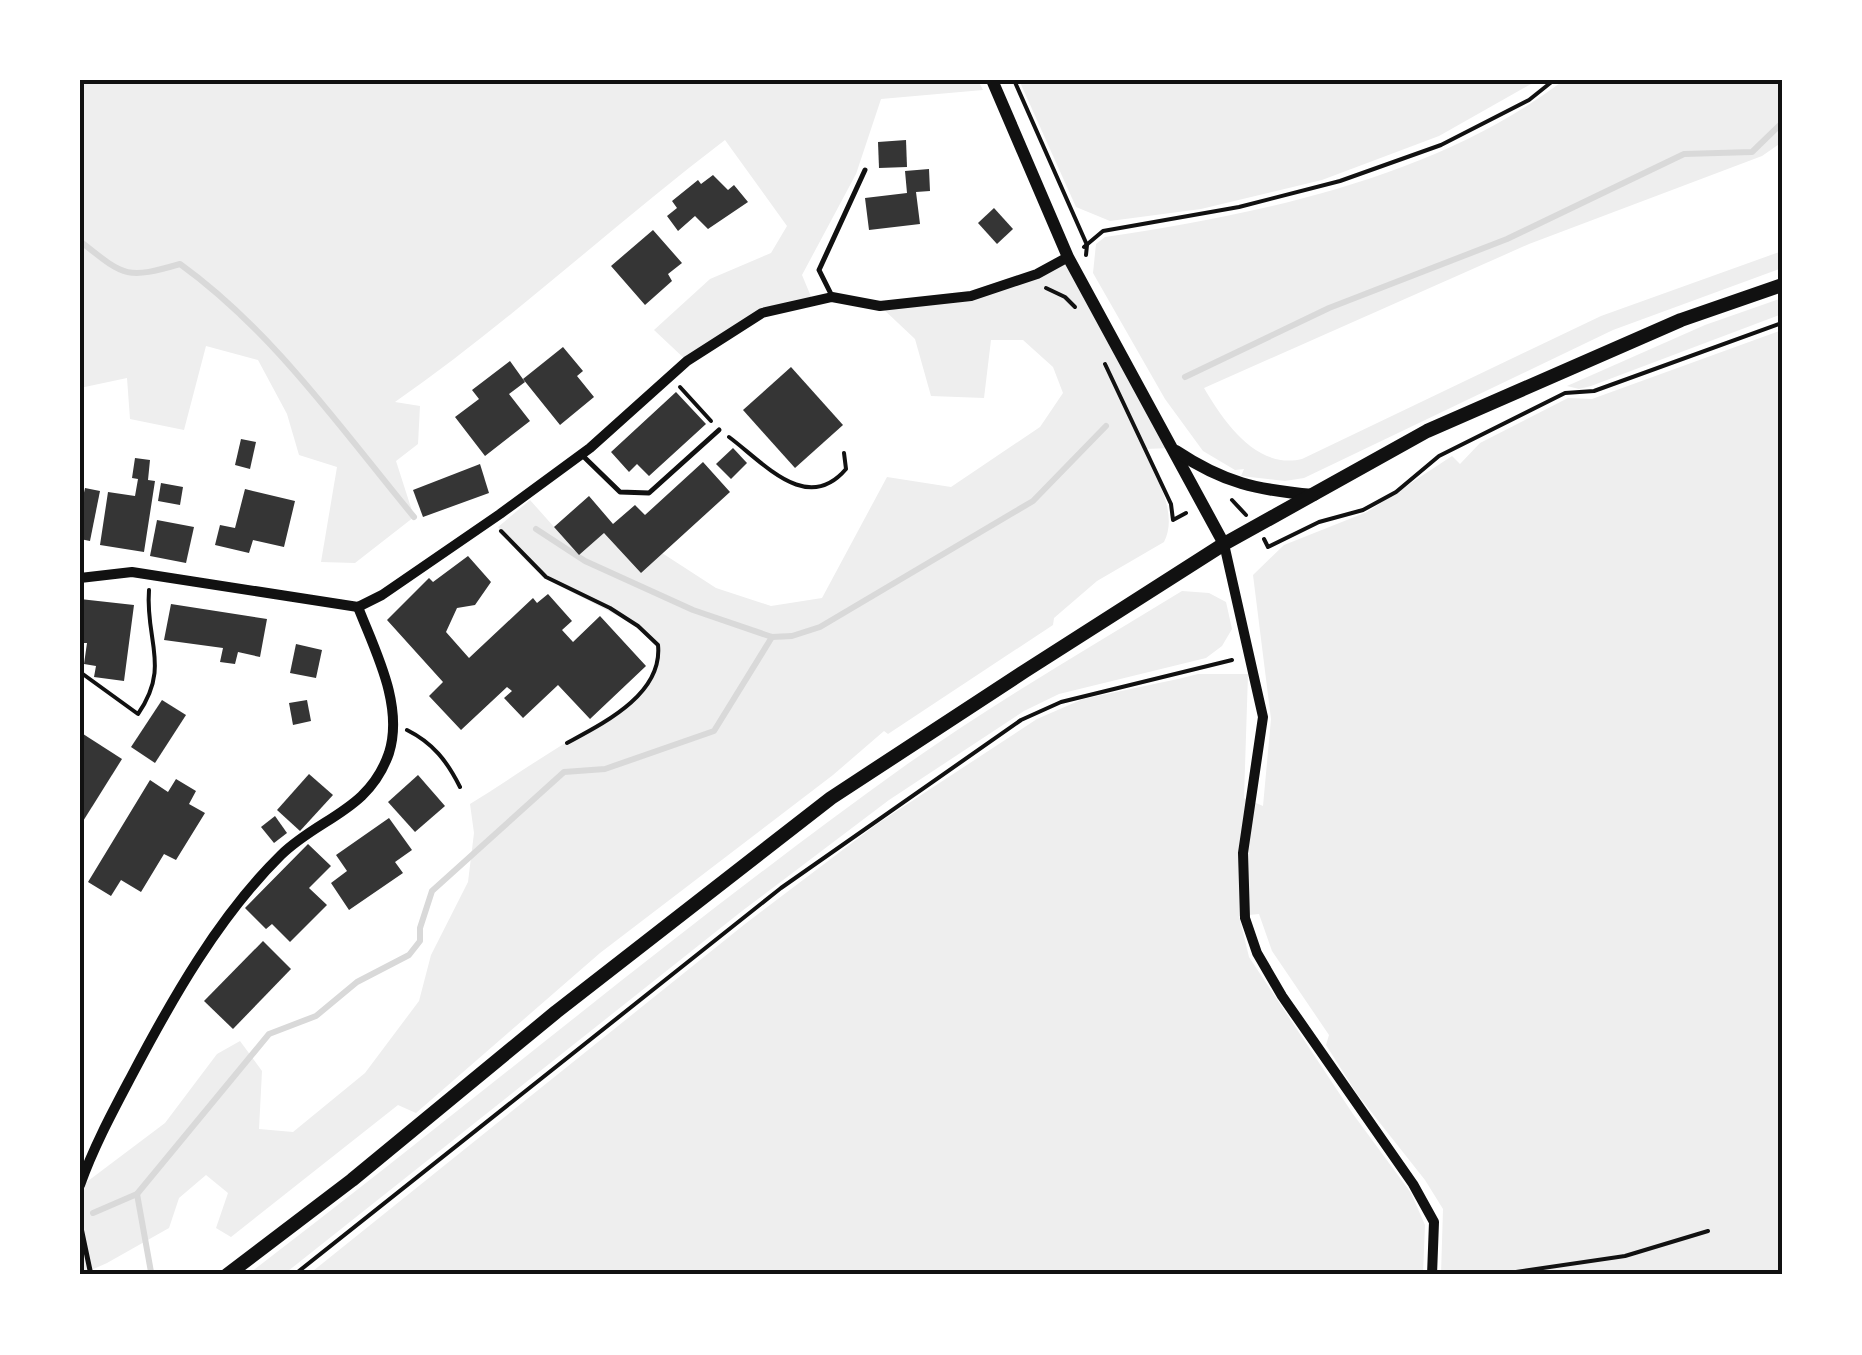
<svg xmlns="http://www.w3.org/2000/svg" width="1862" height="1355" viewBox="0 0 1862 1355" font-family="'Space Grotesk',sans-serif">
<rect width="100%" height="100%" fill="#fff"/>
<!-- green -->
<g fill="#eee">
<path d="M80 80H978L983 90 881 99 856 174 802 275 812 299 762 313 687 361 654 330 710 279 771 253 787 226 725 140C613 225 510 322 395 402L420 406 418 444 396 461 414 517 355 563 321 562 337 467 299 455 287 414 258 360 206 346 184 430 130 419 127 378 80 388Z"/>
<path d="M1019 80H1538L1439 136 1322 180 1201 209 1110 221 1076 207Z"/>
<path d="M1564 80H1782V142L1762 156 1529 244 1204 388C1224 422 1257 470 1302 459L1601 316 1782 251V268L1613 330 1304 478 1285 481 1241 476 1244 469 1235 470 1203 451 1165 399 1093 273 1096 244 1105 237C1260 214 1437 177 1564 80Z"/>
<path d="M1068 257 1171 448 1145 449C1155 477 1179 513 1164 542L1097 581 1054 618 1053 625 888 734 884 731 833 775 600 953 416 1113 398 1105 231 1237 216 1228 228 1193 206 1175 179 1198 169 1228 107 1263 80 1275V1187L165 1123 217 1054 240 1041 262 1071 259 1129 293 1132 365 1073 419 1001 431 955 468 882 474 833 470 804C501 785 531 764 562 745 600 722 664 697 658 645 625 614 586 602 548 579 528 566 512 545 498 527L530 500 579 555 604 533 662 553 716 588 771 606 822 598 887 477 951 487 1040 427 1063 393 1053 367 1023 340H991L984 398 931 396 915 339 880 306 971 296Z"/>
<path d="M1782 298V314L1591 386 1579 389 1567 386 1705 325Z"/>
<path d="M1782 330V1275H1441L1443 1209 1425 1180 1357 1094 1326 1045 1329 1035 1272 951 1259 914 1239 916 1249 957 1353 1114 1411 1193 1425 1225 1423 1275H308L745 924 877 824 1037 719 1083 699 1178 679 1198 674H1248L1244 798 1263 806 1271 719 1253 575 1284 545 1367 512 1452 456 1460 464 1480 443 1568 398 1592 399Z"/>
<path d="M1182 591 1209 593 1226 602 1232 629 1222 646 1206 658 1059 694 1024 711 889 800 742 911 283 1275H247C468 1107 680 927 906 765 995 702 1089 648 1182 591Z"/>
</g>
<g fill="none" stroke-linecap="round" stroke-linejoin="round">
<!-- stream -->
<g stroke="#d9d9d9" stroke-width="6">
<path d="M80 241C124 276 125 280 180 264 273 331 341 429 414 517"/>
<path d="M1185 377 1329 308 1507 239 1684 154 1752 152 1782 123"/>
<path d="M536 529 585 561 693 610 772 637 792 636 820 627 1033 501 1106 426"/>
<path d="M137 1194 151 1272"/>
<path d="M93 1213 137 1194 269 1034 316 1016 357 982 409 955 420 941V928L432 891 564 772 605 769 714 731 772 637"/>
</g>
</g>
<!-- building -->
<g fill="#353535">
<path d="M906 140 907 167 879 168 878 142Z"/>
<path d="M929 169 930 191 916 192 920 224 869 230 865 198 907 193 905 171Z"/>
<path d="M713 175 728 190 734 185 748 202 708 229 695 216 678 231 667 216 677 208 672 201 698 180 701 184Z"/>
<path d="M994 208 1013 229 997 244 978 223Z"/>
<path d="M653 230 682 263 668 274 672 281 645 305 611 266Z"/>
<path d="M563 347 583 371 577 376 594 397 560 425 523 379Z"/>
<path d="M510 361 525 382 509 394 530 421 485 456 455 417 479 399 472 390Z"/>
<path d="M791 367 843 425 795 468 743 410Z"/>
<path d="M676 392 706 424 649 476 637 464 629 472 611 452Z"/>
<path d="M241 439 256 442 250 469 235 465Z"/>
<path d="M733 448 747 463 731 479 716 464Z"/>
<path d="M135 458 150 460 148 480 155 481 144 552 100 545 108 492 135 496 138 479 132 478Z"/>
<path d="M703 462 730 492 641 573 604 533 579 555 554 527 589 496 613 524 635 505 645 515Z"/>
<path d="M480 464 489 493 423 517 413 490Z"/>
<path d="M161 483 183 487 180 505 158 501Z"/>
<path d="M85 488 100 491 90 541 80 539V511Z"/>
<path d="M245 489 295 501 284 547 253 540 249 553 215 545 220 525 235 528Z"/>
<path d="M157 520 194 527 186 563 150 556Z"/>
<path d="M468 556 491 582 475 605 457 608 446 632 469 658 533 598 537 603 548 594 572 621 562 630 573 642 600 616 646 666 590 719 558 685 523 718 504 698 512 691 507 687 461 730 429 696 443 682 387 620 429 578 433 582Z"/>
<path d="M80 599 134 605 124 681 94 677 96 666 84 664 87 643H80Z"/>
<path d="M171 604 267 619 260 657 238 652 235 664 220 662 223 648 164 640Z"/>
<path d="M296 644 322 650 316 678 290 673Z"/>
<path d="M162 700 186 715 155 763 131 747Z"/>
<path d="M307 700 311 721 293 725 289 703Z"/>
<path d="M80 732 122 759 80 826Z"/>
<path d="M309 774 333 795 300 831 277 810Z"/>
<path d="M418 775 445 806 415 832 388 802Z"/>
<path d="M176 779 196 791 189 804 205 813 176 860 164 854 141 892 121 880 111 896 88 882 150 780 168 792Z"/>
<path d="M275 816 287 833 274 843 261 827Z"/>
<path d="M389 818 412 850 395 862 403 873 349 910 331 883 347 871 336 855Z"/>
<path d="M308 844 331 866 309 888 327 905 290 942 272 924 266 929 245 908Z"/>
<path d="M263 941 291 969 233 1029 204 1001Z"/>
</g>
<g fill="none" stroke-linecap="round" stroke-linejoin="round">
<!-- path -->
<g stroke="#111" stroke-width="4">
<path d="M1014 80 1087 245 1086 255"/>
<path d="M1084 247 1103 231 1239 207 1340 181 1441 145 1529 100 1554 80"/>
<path d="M1046 288 1065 297 1075 307"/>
<path d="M1105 364 1171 504 1173 520 1186 513"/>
<path d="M680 387 711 421"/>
<path d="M729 437C764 463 807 515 846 469L844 453"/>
<path d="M1232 500 1246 515"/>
<path d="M501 531 546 577 610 608 638 626 658 645C663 694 604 723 567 743"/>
<path d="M1264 539 1268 547 1319 522 1363 510 1396 492 1439 456 1565 393 1594 391 1782 323"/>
<path d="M80 672 138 714C171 666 145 641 149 590"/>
<path d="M407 730C433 743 447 761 460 787"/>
<path d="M294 1275 781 888 1021 720 1061 702 1232 660"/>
<path d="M1495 1275 1625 1256 1708 1231"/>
</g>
<!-- service -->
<g stroke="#111" stroke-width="5">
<path d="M831 294 819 270 865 170"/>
<path d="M583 456 620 492 649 493 719 430"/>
<path d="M80 1223 91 1275"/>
</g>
<!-- minor -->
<g stroke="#111" stroke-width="10">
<path d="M1224 544 1263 717 1243 853 1245 918 1257 953 1282 996 1413 1184 1434 1222 1432 1275"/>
<path d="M80 578 132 572 358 607 382 595 500 514 590 448 687 361 762 313 832 297 880 306 971 296 1037 274 1068 257"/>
<path d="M80 1185C94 1146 113 1111 132 1075 172 999 219 916 281 855 320 817 369 811 389 753 404 705 375 651 358 607"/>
</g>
<!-- tertiary -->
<g stroke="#111" stroke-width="12">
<path d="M992 80 1068 257 1224 544"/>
<path d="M1176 451C1224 483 1257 490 1314 495"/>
</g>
<!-- secondary -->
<path stroke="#111" stroke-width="14" d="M227 1275 352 1180 556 1012 831 798 1025 671 1224 544 1427 431 1681 320 1782 285"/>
</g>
<!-- border -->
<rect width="1862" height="1355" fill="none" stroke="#ffffff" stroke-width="165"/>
<rect x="82" y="82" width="1698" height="1190" fill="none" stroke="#111" stroke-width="4"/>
</svg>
